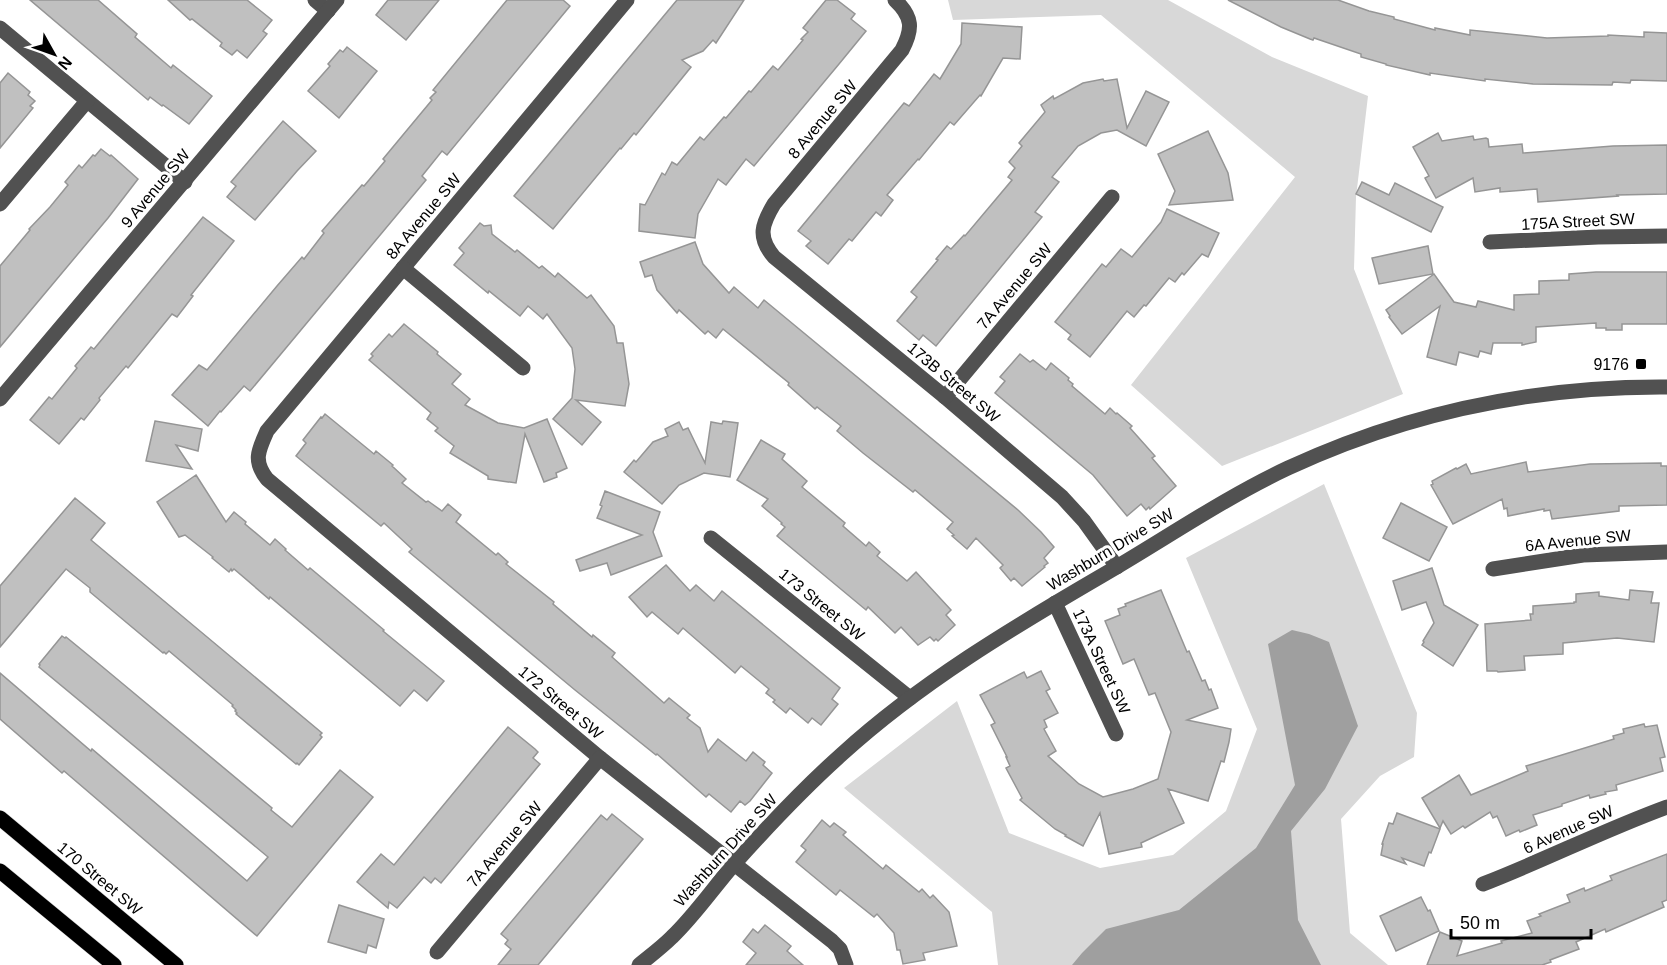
<svg xmlns="http://www.w3.org/2000/svg" width="1667" height="965" viewBox="0 0 1667 965" font-family="Arial,sans-serif">
<rect width="100%" height="100%" fill="#fff"/>
<!-- green -->
<g fill="#d8d8d8">
<path d="M948 0H1168L1272 57 1368 96 1356 197 1354 269 1403 394 1222 466 1131 385 1295 177 1101 15 953 20Z"/>
<path d="M1324 484 1417 713 1414 757 1380 776 1341 819 1350 933 1388 965H998L992 912 844 788 957 701 1009 833 1100 868 1173 855 1226 811 1257 729 1186 558Z"/>
</g>
<!-- water -->
<path fill="#9f9f9f" d="M1292 630 1309 634 1329 642 1358 726 1325 789 1291 831 1298 920 1321 965H1072L1082 953 1106 929 1179 910 1256 848 1295 785 1268 644Z"/>
<!-- building -->
<g fill="#c0c0c0" stroke="#959595" stroke-width="1.5">
<path d="M30 0H98L137 34 135 37 171 68 173 65 212 96 189 124 163 105 162 106 150 97 148 100Z"/>
<path d="M168 0H247L272 20 263 31 267 34 247 58 237 50 232 55 220 46 222 43 192 19 190 20Z"/>
<path d="M388 0H439L406 40 376 15Z"/>
<path d="M507 0H563L570 6 447 155 442 151 422 176 426 180 250 391 244 386 221 412 220 411 208 426 172 395 199 365 207 370 277 286 302 257 304 259 324 233 322 231 335 216 362 185 364 186 385 161 383 159 432 100 430 98 436 92 433 90Z"/>
<path d="M677 0H744L716 43 713 40 703 51 682 60 691 67 636 135 634 133 621 149 620 148 553 229 514 196Z"/>
<path d="M826 0H837L855 14 851 19 866 31 839 64 754 166 746 159 726 185 718 179 698 214 695 238 639 231 640 204 645 205 662 173 665 175 672 162 677 165 700 137 704 140 724 117 726 118 749 91 751 92 773 66 778 70 803 40 801 39 808 32 803 28Z"/>
<path d="M1228 0H1338L1369 11 1394 17V19L1435 30V28L1470 35V30L1547 38 1608 36V35L1644 37V32L1667 33V81L1631 80 1630 83 1613 82 1612 85 1533 84 1485 79V81L1430 73V75L1386 65V64L1361 57V54L1314 38 1313 40 1310 39 1281 27Z"/>
<path d="M962 23 1022 27 1020 59 1003 58 981 96 980 95 954 125 950 122 919 160 918 159 887 195 893 200 881 216 876 212 852 241 849 239 828 264 806 246 811 241 798 231 904 103 909 106 934 74 940 79 961 44Z"/>
<path d="M347 47 377 71 339 118 308 91 330 66 328 64 340 50 343 52Z"/>
<path d="M8 73 30 92 28 95 35 101 30 106 33 108 0 148V83Z"/>
<path d="M1103 79 1104 81 1117 79 1127 128 1146 91 1169 102 1146 146 1117 130 1101 133 1078 146 1052 177 1059 182 1035 212 1042 217 1028 234 936 346 923 335 919 340 897 321 917 297 911 292 938 260 936 259 947 246 951 249 964 235 965 236 1012 180 1008 177 1015 168 1009 162 1022 146 1019 143 1045 112 1041 105 1053 96 1054 99 1083 83Z"/>
<path d="M283 121 316 151 297 171 255 220 227 197 236 186 231 182Z"/>
<path d="M1208 131 1228 173 1233 200 1169 205 1175 191 1158 154Z"/>
<path d="M1438 133 1442 141 1473 136 1474 140 1486 138 1488 139 1489 147 1522 144 1523 153 1613 146 1667 145V194L1617 195 1618 196 1538 202 1537 189 1500 192V188L1475 192 1473 178 1436 198 1425 178 1429 176 1413 147Z"/>
<path d="M101 149 110 156 111 155 138 179 108 218 0 347V266L30 230 29 229 50 207 68 185 65 182 79 165 82 168 93 155 95 156Z"/>
<path d="M1362 182 1389 195 1395 183 1443 207 1431 232 1356 194Z"/>
<path d="M1167 209 1219 233 1208 257 1202 254 1184 275 1182 273 1175 282 1169 278 1146 306 1144 305 1134 317 1127 311 1090 357 1068 339 1071 335 1055 322 1102 264 1106 267 1121 249 1132 257 1161 222Z"/>
<path d="M203 217 234 241 191 295 193 296 177 317 172 314 128 368 126 366 99 398 100 400 84 420 81 418 59 444 30 420 49 397 52 399 77 368 75 366 91 347 94 349Z"/>
<path d="M480 223 484 226 491 225 492 234 515 252 517 250 539 268 542 266 555 277 558 273 587 298 591 295 614 326 617 343H623L629 384 625 406 576 400 601 422 582 445 553 419 572 398 575 369 572 348 547 314 543 319 528 306 520 316 489 291 488 293 454 265 464 253 459 248Z"/>
<path d="M695 242 703 264 729 293 734 287 758 308 764 300 1018 510 1041 532 1054 547 1044 558 1048 563 1044 566 1045 567 1022 586 1014 578 1011 581 1000 568 1003 565 976 538 967 549 952 536 954 535 947 529 953 522 915 490 913 492 863 453 837 431 841 426 817 407 815 409 788 385 789 383 723 329 716 338 708 331 705 334 679 310 677 313 657 290 652 275 645 277 640 262Z"/>
<path d="M1428 246 1433 274 1379 284 1372 258Z"/>
<path d="M1596 272H1667V324H1622V330H1606V328H1596V323L1536 327V342L1522 345V343H1493L1491 354 1480 351 1478 357 1459 352 1456 365 1427 357 1440 306 1402 334 1389 317 1390 316 1386 310 1434 274 1454 302 1476 307 1478 301 1514 310V295L1539 294V281L1569 280V274Z"/>
<path d="M404 324 438 352 437 354 461 374 452 384 470 399 465 405 498 423 524 428 547 419 567 468 556 473 557 477 544 482 525 434 516 483 488 479V476L450 453 454 446 435 431 438 428 427 419 431 413 369 360 373 356 371 354 389 334 392 337Z"/>
<path d="M1020 354 1030 362 1033 360 1046 370 1051 363 1069 378 1068 380 1073 384 1072 386 1105 414 1110 408 1116 414 1117 413 1132 426 1130 428 1155 456 1152 458 1176 486 1150 509 1149 507 1146 510 1141 504 1127 516 1093 475 995 393 1005 381 1000 377Z"/>
<path d="M325 414 374 454 376 451 393 465 392 466 406 479 402 483 426 502 428 501 442 511 448 504 461 515 456 522 496 555 498 553 508 562 506 564 554 602 553 604 592 637 593 635 615 653 612 657 664 703 669 698 690 715 687 718 700 728 708 752 718 739 746 761 753 752 765 762 763 765 772 773 750 801 745 805 740 801 731 812 709 794 706 797 657 754 656 755 575 690 409 552 412 549 384 523 381 526 296 456 306 443 303 440 321 417 322 418Z"/>
<path d="M155 421 202 429 198 451 176 445 192 469 146 461Z"/>
<path d="M723 421 738 423 730 477 704 473 679 485 662 504 624 472 634 460 636 462 653 442 668 436 665 429 679 422 683 430 688 428 705 463 711 422 722 424Z"/>
<path d="M761 440 785 454 782 459 807 481 802 487 845 523 843 526 866 546 869 542 880 552 877 556 907 581 916 572 951 610 946 615 955 625 938 641 936 639 934 641 930 637 918 645 901 627 895 633 868 607 866 610 777 536 785 527 781 524 782 523 762 506 768 499 737 480Z"/>
<path d="M1526 462 1528 472 1590 464 1661 463V466H1667V505L1619 506V511L1552 519 1550 510 1544 511V509L1508 516 1507 508 1504 509 1502 499 1453 524 1431 485 1433 484 1432 481 1456 468 1457 469 1466 464 1471 474Z"/>
<path d="M196 475 226 522 234 512 246 522 245 524 270 545 275 539 286 549 285 550 308 570 310 568 384 630 383 631 444 681 427 701 414 690 400 706 270 597 269 599 234 569 232 571 231 569 229 572 212 558 213 557 185 535 179 537 157 502Z"/>
<path d="M605 491 660 512 653 532 662 556 611 575 607 563 580 571 576 560 642 535 597 518 602 506 600 505Z"/>
<path d="M75 498 105 523 91 540 322 733 320 735 322 737 299 765 297 763 296 764 236 714 237 713 235 711 236 710 232 706 233 705 169 651 166 654 164 652 163 653 90 592V588L66 569 0 647V586Z"/>
<path d="M1401 503 1447 527 1429 561 1383 538Z"/>
<path d="M666 565 690 591 696 585 714 601 722 591 840 688 832 699 838 704 821 725 812 718 808 723 790 708 786 713 773 702 775 700 766 693 769 689 741 666 735 673 683 628 678 634 652 612 647 617 629 597Z"/>
<path d="M1432 568 1444 605 1478 625 1453 666 1422 645 1424 642 1423 641 1434 623 1426 602 1402 610 1393 581Z"/>
<path d="M1161 590 1187 652 1189 651 1202 681 1205 680 1209 690 1211 689 1218 708 1187 720 1231 729 1229 742 1224 762 1221 761 1208 801 1168 789 1184 823 1141 843 1142 847 1109 854 1100 813 1083 846 1065 836 1066 835 1055 829 1020 800 1022 798 1006 768 1010 766 1006 757H1007L991 725 995 723 980 695 1024 672 1027 678 1041 671 1050 689 1046 691 1058 713 1044 720 1047 727 1044 729 1056 751 1048 756 1079 784 1103 797 1133 789 1158 779 1171 732 1155 693 1149 695 1134 659 1123 664 1105 621 1120 615 1118 609 1126 606 1125 604Z"/>
<path d="M1630 590 1653 592 1651 603H1659L1654 642 1617 638 1563 643V654L1524 656 1525 670 1498 672 1497 671H1487L1485 624 1531 620 1530 614H1533V606L1574 603V602H1576V594L1599 592V596L1629 600Z"/>
<path d="M62 636 65 638 66 637 99 664 272 808 271 810 292 827 340 770 373 797 257 936 64 771 62 773 0 719V673L91 751 92 749 247 881 268 857 39 667 40 665 39 664Z"/>
<path d="M1644 724 1645 727 1657 725 1665 757 1660 758 1663 771 1616 785 1617 790 1605 792 1606 794 1590 798 1589 795 1562 804V806L1533 815 1537 825 1520 832 1519 830 1506 836 1497 816 1493 818 1490 812 1465 828 1463 826 1451 834 1443 821 1440 828 1422 798 1459 775 1471 795 1528 771 1526 766 1614 739 1613 736 1624 733 1623 729Z"/>
<path d="M508 727 535 749 538 752 533 758 540 764 441 883 435 878 431 883 424 877 397 908 389 902 388 908 357 882 381 854 394 865Z"/>
<path d="M1397 813 1440 829 1431 853 1429 852 1424 866 1402 858 1406 864 1381 855 1383 844H1382L1389 823 1393 824Z"/>
<path d="M612 814 643 839 538 965H498L511 949 505 944 508 940 501 934 601 815 607 820Z"/>
<path d="M822 820 830 827 834 823 846 832 843 835 883 869 886 865 919 892 922 889 930 898 933 895 949 912 957 946 923 953 925 960 903 964 900 950H897L894 933 877 914 874 917 840 890 836 895 796 862 806 850 801 846Z"/>
<path d="M1667 854V900L1662 902 1664 907 1606 932 1605 929 1576 942 1579 949 1550 960 1551 962 1542 965H1427L1440 932 1462 941 1457 956 1502 943 1501 941 1532 933 1527 921 1541 916 1539 914 1570 902 1567 895 1584 888 1585 891 1612 880 1610 876Z"/>
<path d="M1421 897 1428 911 1430 910 1439 931 1396 951 1380 916Z"/>
<path d="M339 905 384 919 376 948 368 945 366 953 328 942Z"/>
<path d="M765 925 791 946 787 951 803 965H746L756 953 743 942 753 929 758 933Z"/>
</g>
<g fill="none" stroke-linecap="round" stroke-linejoin="round">
<defs>
<g id="major">
<path d="M0 818 176 965"/>
<path d="M0 871 114 965"/>
</g>
</defs>
<!-- major casing -->
<use href="#major" stroke="#dbdbdb" stroke-width="16"/>
<!-- minor -->
<g stroke="#515151" stroke-width="15">
<path d="M315 0 328 11"/>
<path d="M627 0 267 431C258 451 253 461 267 479L600 758 832 941 840 949 846 965"/>
<path d="M895 0C913 17 913 29 902 50L774 204C762 224 757 237 774 257L945 397 1062 497 1084 521 1117 567"/>
<path d="M0 28 185 182"/>
<path d="M0 204 87 101"/>
<path d="M1490 242 1598 237 1667 236"/>
<path d="M403 268 523 368"/>
<path d="M945 397 1112 197"/>
<path d="M0 399 337 0"/>
<path d="M711 538 910 698"/>
<path d="M1493 569 1583 555 1667 552"/>
<path d="M1055 603 1116 734"/>
<path d="M1483 884C1545 860 1604 830 1667 807"/>
<path d="M437 952 600 758"/>
<path d="M639 965C650 956 662 947 672 937 695 915 714 887 735 863 769 825 804 788 842 754 920 683 1012 628 1103 575 1165 539 1224 498 1288 468 1409 412 1534 386 1667 387"/>
</g>
<!-- major -->
<use href="#major" stroke="#000" stroke-width="15"/>
</g>
<!-- markers -->
<rect fill="#000" stroke="#fff" stroke-width="2" x="1635" y="358" width="12" height="12" rx="3"/>
<g text-anchor="middle" stroke-width="6" stroke-linejoin="round" paint-order="stroke">
<!-- street labels -->
<g font-size="16" fill="#000" stroke="#fff">
<text transform="translate(822 119) rotate(-50)" y="6">8 Avenue SW</text>
<text transform="translate(155 188) rotate(-50)" y="6">9 Avenue SW</text>
<text transform="translate(423 216) rotate(-50)" y="6">8A Avenue SW</text>
<text transform="translate(1578 221) rotate(-3)" y="6">175A Street SW</text>
<text transform="translate(1014 286) rotate(-50)" y="6">7A Avenue SW</text>
<text transform="translate(954 382) rotate(40)" y="6">173B Street SW</text>
<text transform="translate(1578 540) rotate(-6)" y="6">6A Avenue SW</text>
<text transform="translate(1110 549) rotate(-31)" y="6">Washburn Drive SW</text>
<text transform="translate(822 604) rotate(39)" y="6">173 Street SW</text>
<text transform="translate(1102 661) rotate(65)" y="6">173A Street SW</text>
<text transform="translate(561 702) rotate(40)" y="6">172 Street SW</text>
<text transform="translate(1568 829) rotate(-24)" y="6">6 Avenue SW</text>
<text transform="translate(504 844) rotate(-50)" y="6">7A Avenue SW</text>
<text transform="translate(725 850) rotate(-48)" y="6">Washburn Drive SW</text>
<text transform="translate(100 878) rotate(40)" y="6">170 Street SW</text>
</g>
<!-- poi labels -->
<g font-size="16" fill="#000" stroke="#fff" text-anchor="end">
<text x="1629" y="370">9176</text>
</g>
</g>
<!-- north arrow -->
<g transform="translate(54 54) rotate(130)" stroke="#ffffff" stroke-width="4.5" paint-order="stroke">
<path d="M0-4.5L10 22L0 15L-10 22Z" fill="#000000"/>
<text y="-9" font-size="16" font-weight="bold" text-anchor="middle" fill="#000000">N</text>
</g>
<!-- scale -->
<path d="M1451 929v9h140v-9" fill="none" stroke="#000000" stroke-width="3"/>
<text x="1460" y="929" font-size="18" fill="#000000" stroke="#ffffff" stroke-width="4.5" paint-order="stroke">50 m</text>
</svg>
